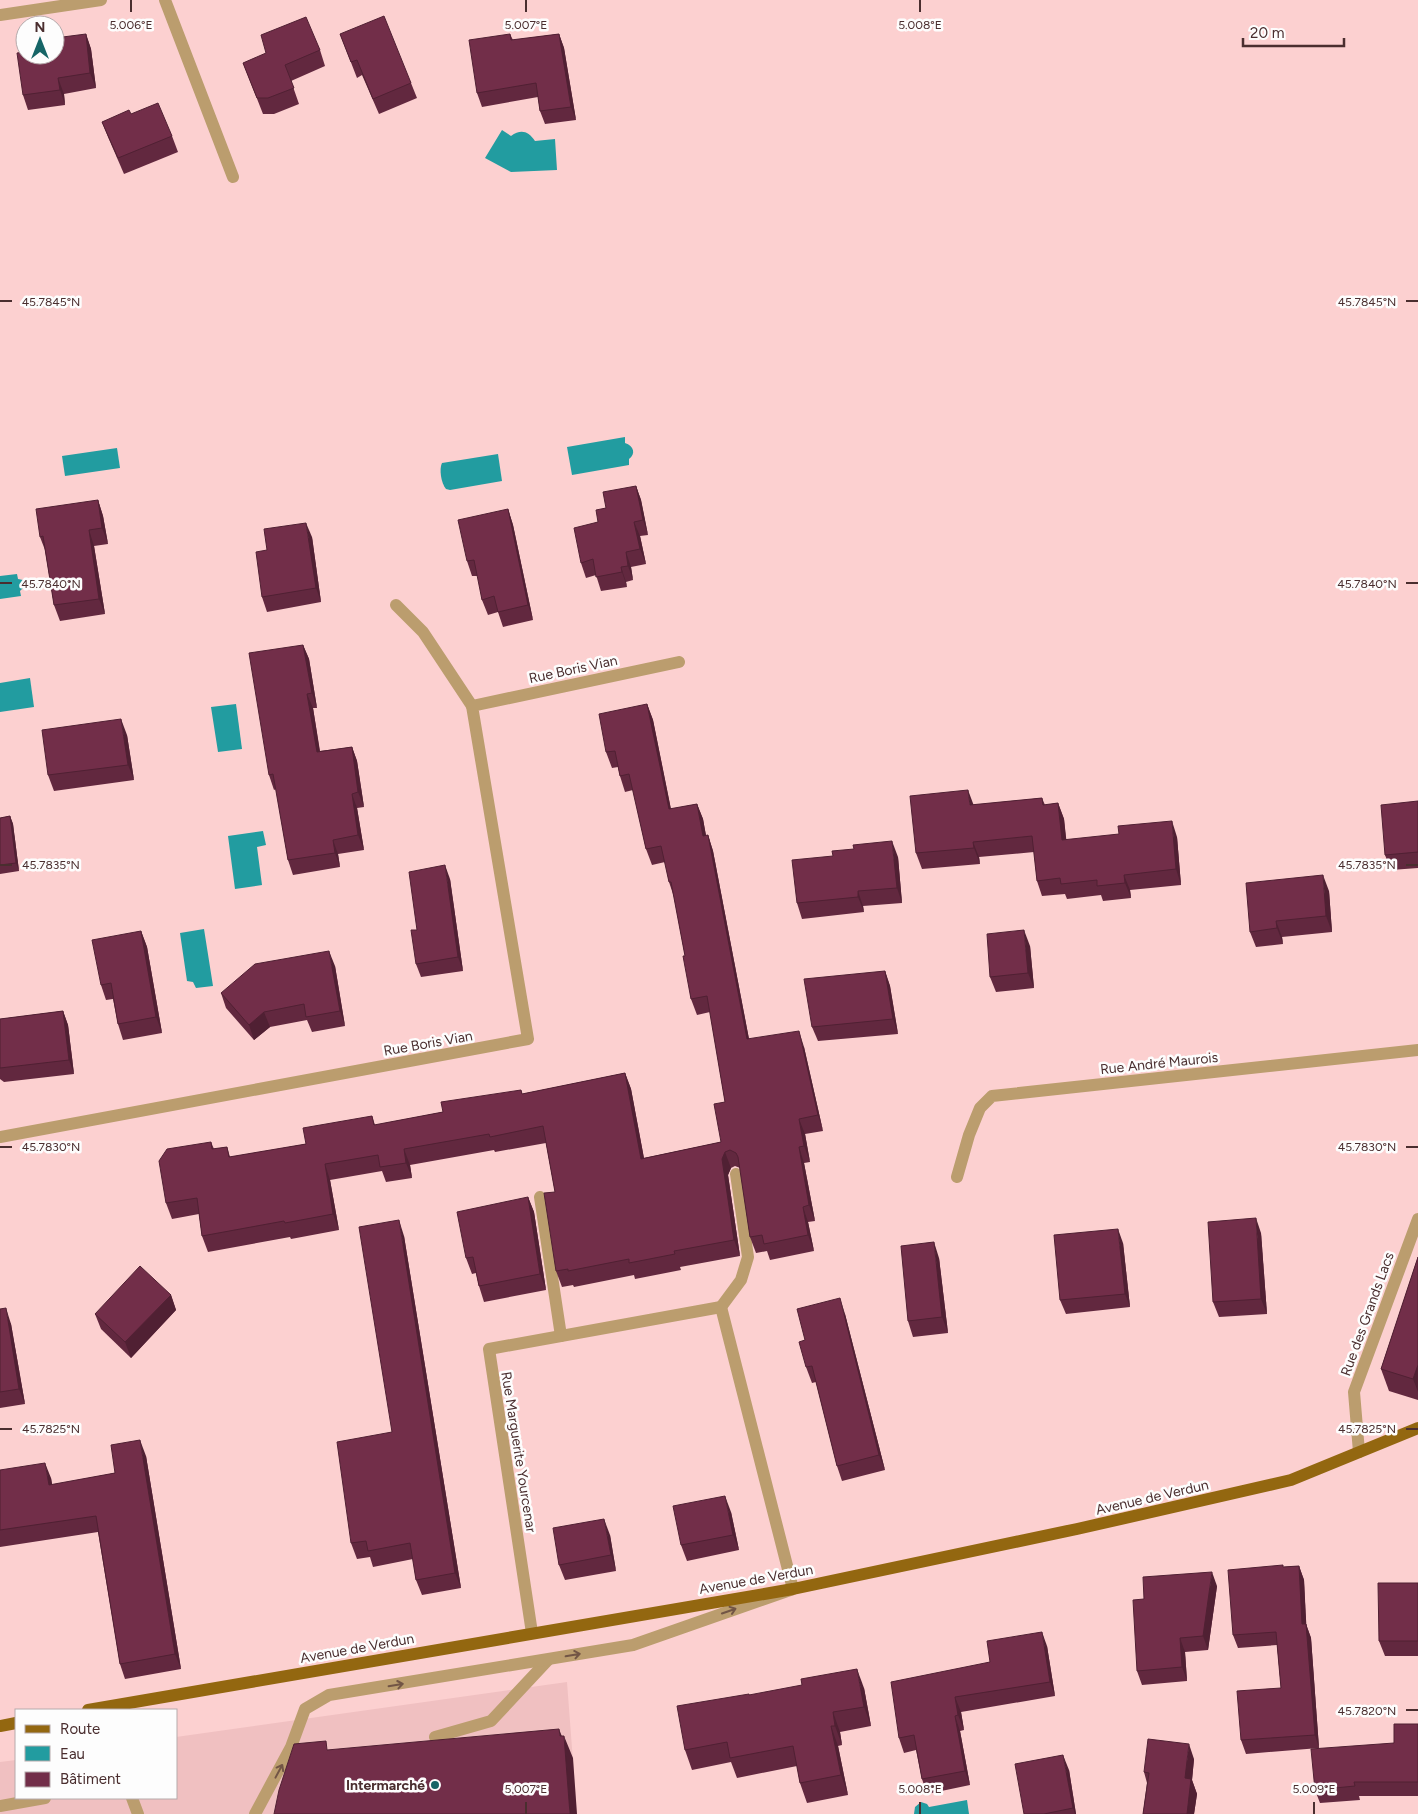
<svg xmlns="http://www.w3.org/2000/svg" width="1418" height="1814" viewBox="0 0 1418 1814" font-family="Figtree,sans-serif">
<rect width="100%" height="100%" fill="#fcd0d0"/>
<!-- built -->
<path fill="#f0c0c1" d="M567 1682 577 1814H0V1762L16 1760V1798H176V1737Z"/>
<!-- water -->
<g fill="#229ca0">
<path d="M502 130 511 136C521 129 528 131 535 141L555 139 557 170 511 172 485 158Z"/>
<path d="M625 437V443C634 446 636 454 629 459V465L572 475 567 447Z"/>
<path d="M117 448 120 468 65 476 62 456Z"/>
<path d="M498 454 502 481 450 490 446 489C441 483 439 469 442 463Z"/>
<path d="M17 574 18 579 23 580 24 587 20 591 21 596 0 599V576Z"/>
<path d="M30 678 34 707 0 712V683Z"/>
<path d="M236 704 242 749 218 752 211 707Z"/>
<path d="M263 831 266 845 257 847 262 885 235 889 228 836Z"/>
<path d="M204 929 213 986 196 988 193 982 187 981 180 933Z"/>
<path d="M967 1800 969 1814H914L915 1807 921 1802 927 1804 929 1807Z"/>
</g>
<g fill="none" stroke-linecap="round" stroke-linejoin="round">
<!-- minor -->
<g stroke="#bb9d6e" stroke-width="12">
<path d="M165 0 233 177"/>
<path d="M0 15 101 0"/>
<path d="M396 605 423 632 472 706"/>
<path d="M0 1137 528 1039 472 706 679 662"/>
<path d="M957 1177 969 1135 980 1108 992 1096 1418 1050"/>
<path d="M540 1197 561 1336"/>
<path d="M721 1307 741 1280 748 1257 736 1174"/>
<path d="M1359 1452 1354 1392 1418 1219"/>
<path d="M435 1737 491 1721 548 1660"/>
<path d="M132 1798 138 1814"/>
<path d="M0 1806 45 1798"/>
<path d="M255 1814 291 1747 305 1709 329 1695 633 1645 793 1589 721 1307 489 1349 532 1633"/>
</g>
<!-- major -->
<g stroke="#936710" stroke-width="12">
<path d="M88 1710 793 1589 1077 1529 1291 1480 1418 1428"/>
<path d="M0 1726 16 1723"/>
</g>
</g>
<!-- wall -->
<g fill="#62283f">
<path d="M86 34 91 49 96 88 64 94 65 105 28 110 23 95 55 55Z"/>
<path d="M340 34 411 83 417 98 379 114 362 75 357 78Z"/>
<path d="M510 34 513 40 559 34 564 48 576 120 545 124 540 111 538 97 482 107 477 93Z"/>
<path d="M320 50 325 66 291 81 299 104 274 114H263L243 63Z"/>
<path d="M131 114 172 136 178 152 124 174 108 137 102 122Z"/>
<path d="M636 486 641 500 648 535 640 536 646 564 631 567 633 580 626 582 627 587 601 591 596 575 586 578 581 563 598 522 606 508Z"/>
<path d="M98 500 103 516 108 544 94 546 105 614 60 621 54 605 45 550 40 537Z"/>
<path d="M508 509 513 525 533 620 503 627 498 612 488 615 482 600 478 576H472L467 561Z"/>
<path d="M312 537 321 602 267 612 262 597 267 550Z"/>
<path d="M303 645 309 659 317 708H313L320 751 352 747 357 761 364 807 357 808 364 850 338 854 340 867 293 875 288 860 276 789 274 790 269 775Z"/>
<path d="M647 704 653 720 671 809 697 804 703 819 706 836 708 835 713 851 749 1039 804 1047 823 1131 805 1134 810 1162 804 1163 815 1221 808 1222 814 1251 770 1260 767 1251 756 1253 750 1237 740 1168 735 1166 731 1168 728 1175 740 1256 680 1267 681 1270 635 1279 634 1275 574 1287 573 1285 562 1287 556 1271 555 1192 546 1143 495 1152 494 1150 410 1165 412 1178 386 1182 382 1171 330 1180 339 1230 291 1239 290 1237 208 1252 202 1236 199 1214 172 1219 166 1203 211 1142 214 1149 227 1147 230 1157 306 1144 372 1116 375 1125 443 1112 521 1090 522 1094 625 1073 631 1089 644 1158 721 1142 725 1102 710 1012 697 1015 691 999 685 956 674 897 669 882 665 862 652 865 646 849 633 790 625 792 620 776 618 767 612 768 606 752Z"/>
<path d="M127 735 134 780 54 791 48 775Z"/>
<path d="M1042 798 1045 805 1058 803 1064 819 1066 840 1177 837 1181 885 1130 890 1131 898 1103 901 1101 895 1067 899 1065 894 1042 896 1037 881 1034 852 979 857 980 864 922 869 916 853 973 805Z"/>
<path d="M1418 801V868L1391 870 1385 855Z"/>
<path d="M10 816 13 824 19 871 0 874V818Z"/>
<path d="M898 857 902 903 863 906 864 912 802 919 797 903Z"/>
<path d="M450 879 463 971 421 977 416 964Z"/>
<path d="M1329 891 1332 932 1282 937 1283 944 1256 947 1250 932Z"/>
<path d="M141 931 147 947 162 1033 123 1040 118 1024 113 999 106 1000 101 985Z"/>
<path d="M1030 946 1034 988 996 992 990 977Z"/>
<path d="M335 966 345 1026 312 1032 307 1020 270 1027 254 1040 226 1008 221 993Z"/>
<path d="M885 971 890 986 898 1034 818 1041 812 1027Z"/>
<path d="M63 1011 68 1025 74 1074 4 1082 0 1079V1019Z"/>
<path d="M528 1197 534 1212 546 1290 484 1302 479 1286 476 1273 472 1274 466 1258Z"/>
<path d="M1261 1233 1267 1314 1219 1317 1213 1302Z"/>
<path d="M404 1236 461 1588 422 1595 416 1580 413 1559 373 1567 370 1557 357 1559 351 1543 392 1432Z"/>
<path d="M1123 1243 1130 1307 1066 1314 1060 1300Z"/>
<path d="M1418 1257V1400L1389 1391 1381 1369Z"/>
<path d="M939 1258 948 1333 913 1337 908 1321Z"/>
<path d="M171 1295 176 1310 131 1358 101 1329 95 1314Z"/>
<path d="M0 1309 11 1324 25 1404 0 1408Z"/>
<path d="M845 1314 885 1470 842 1481 837 1466 816 1382 812 1383 806 1367 805 1340Z"/>
<path d="M146 1456 181 1669 125 1679 120 1664 98 1532 0 1547V1470L51 1478 52 1485 115 1473Z"/>
<path d="M731 1512 739 1550 687 1561 681 1545Z"/>
<path d="M610 1535 616 1571 565 1580 559 1565Z"/>
<path d="M1299 1566 1304 1580 1306 1624 1311 1638 1319 1748 1246 1754 1241 1740 1281 1688 1277 1645 1238 1648 1233 1635 1283 1567Z"/>
<path d="M1418 1583V1656H1385L1379 1641Z"/>
<path d="M1217 1586 1208 1650 1185 1652 1187 1681 1142 1685 1137 1671 1144 1599Z"/>
<path d="M1047 1646 1055 1696 961 1712 964 1730 960 1731 970 1785 927 1794 922 1779 916 1750 904 1753 899 1738 990 1662Z"/>
<path d="M864 1688 871 1726 840 1732 842 1745 838 1746 848 1795 807 1803 800 1783 797 1766 737 1778 731 1762 692 1770 685 1750 749 1695Z"/>
<path d="M1418 1724V1796H1359L1360 1800 1320 1803 1315 1790 1394 1743Z"/>
<path d="M1194 1759 1192 1780 1197 1794 1194 1814H1143L1147 1783 1144 1772Z"/>
<path d="M1069 1770 1076 1814H1024Z"/>
</g>
<!-- shaded-wall -->
<g fill="#502033">
<path d="M86 34 91 49 96 88 90 73Z"/>
<path d="M559 34 564 48 576 120 571 107Z"/>
<path d="M58 78 64 94 65 105 60 90Z"/>
<path d="M636 486 641 500 648 535 643 520Z"/>
<path d="M98 500 103 516 108 544 102 528Z"/>
<path d="M508 509 513 525 533 620 528 605Z"/>
<path d="M634 522 640 536 646 564 640 549Z"/>
<path d="M306 523 312 537 321 602 316 588Z"/>
<path d="M89 530 94 546 105 614 99 599Z"/>
<path d="M626 552 631 567 633 580 628 566Z"/>
<path d="M621 567 626 582 627 587 622 572Z"/>
<path d="M303 645 309 659 317 708 312 693Z"/>
<path d="M307 694 313 708 322 766 317 752Z"/>
<path d="M647 704 653 720 674 825 669 809Z"/>
<path d="M121 719 127 735 134 780 128 765Z"/>
<path d="M352 747 357 761 364 807 358 792Z"/>
<path d="M968 790 974 806 970 805Z"/>
<path d="M352 794 357 808 364 850 358 835Z"/>
<path d="M1058 803 1064 819 1068 855 1062 840Z"/>
<path d="M697 804 703 819 709 852 703 836Z"/>
<path d="M10 816 13 824 19 871 16 863Z"/>
<path d="M1172 821 1177 837 1181 885 1176 869Z"/>
<path d="M708 835 713 851 752 1055 747 1039Z"/>
<path d="M333 840 338 854 340 867 335 853Z"/>
<path d="M892 841 898 857 902 903 897 888Z"/>
<path d="M973 842 979 857 980 864 974 848Z"/>
<path d="M445 865 450 879 463 971 458 957Z"/>
<path d="M1124 875 1130 890 1131 898 1125 883Z"/>
<path d="M1323 875 1329 891 1332 932 1326 916Z"/>
<path d="M858 891 863 906 864 912 858 897Z"/>
<path d="M1276 921 1282 937 1283 944 1277 928Z"/>
<path d="M1024 930 1030 946 1034 988 1028 973Z"/>
<path d="M141 931 147 947 162 1033 156 1017Z"/>
<path d="M329 951 335 966 345 1026 340 1011Z"/>
<path d="M885 971 890 986 898 1034 893 1019Z"/>
<path d="M63 1011 68 1025 74 1074 69 1060Z"/>
<path d="M264 1012 270 1027 254 1040 249 1025Z"/>
<path d="M799 1031 804 1047 823 1131 818 1115Z"/>
<path d="M625 1073 631 1089 647 1175 641 1159Z"/>
<path d="M799 1119 805 1134 810 1162 804 1146Z"/>
<path d="M799 1147 804 1163 815 1221 809 1205Z"/>
<path d="M404 1149 410 1165 412 1178 406 1163Z"/>
<path d="M725 1152 731 1168 728 1175 740 1256 734 1240 722 1159Z"/>
<path d="M325 1164 330 1180 339 1230 333 1214Z"/>
<path d="M528 1197 534 1212 546 1290 540 1274Z"/>
<path d="M803 1207 808 1222 814 1251 808 1235Z"/>
<path d="M1256 1218 1261 1233 1267 1314 1261 1299Z"/>
<path d="M399 1220 404 1236 461 1588 455 1573Z"/>
<path d="M1118 1229 1123 1243 1130 1307 1125 1294Z"/>
<path d="M934 1242 939 1258 948 1333 942 1317Z"/>
<path d="M171 1295 176 1310 131 1358 125 1342Z"/>
<path d="M840 1298 845 1314 885 1470 879 1455Z"/>
<path d="M6 1308 11 1324 25 1404 19 1389Z"/>
<path d="M1418 1365V1392L1413 1379Z"/>
<path d="M140 1440 146 1456 181 1669 175 1654Z"/>
<path d="M45 1463 51 1478 55 1501 49 1485Z"/>
<path d="M725 1496 731 1512 739 1550 733 1535Z"/>
<path d="M604 1519 610 1535 616 1571 611 1555Z"/>
<path d="M1299 1566 1304 1580 1307 1638 1302 1624Z"/>
<path d="M1212 1572 1217 1586 1208 1650 1203 1636Z"/>
<path d="M1306 1624 1311 1638 1319 1748 1315 1735Z"/>
<path d="M1042 1632 1047 1646 1055 1696 1050 1682Z"/>
<path d="M1180 1638 1185 1652 1187 1681 1182 1667Z"/>
<path d="M857 1669 864 1688 871 1726 864 1707Z"/>
<path d="M955 1697 961 1712 964 1730 958 1715Z"/>
<path d="M833 1712 840 1732 842 1745 835 1726Z"/>
<path d="M955 1716 960 1731 970 1785 965 1771Z"/>
<path d="M831 1726 838 1746 848 1795 841 1775Z"/>
<path d="M559 1729 565 1744 564 1736 573 1758 577 1814H570Z"/>
<path d="M1189 1744 1194 1759 1192 1780 1197 1794 1194 1814H1187L1185 1778Z"/>
<path d="M1063 1755 1069 1770 1076 1814H1075L1073 1808Z"/>
</g>
<!-- building -->
<g fill="#722e49" stroke="#502033">
<path d="M384 16 411 83 373 99 357 60 351 62 340 34Z"/>
<path d="M306 17 320 50 285 65 294 88 268 98H257L243 63 266 53 261 35Z"/>
<path d="M86 34 90 73 58 78 60 90 23 95 17 53 25 52V55H55V38Z"/>
<path d="M510 34 511 40 559 34 571 107 540 111 536 83 477 93 469 40Z"/>
<path d="M158 103 172 136 118 158 102 122 129 110 131 114Z"/>
<path d="M636 486 643 520 634 522 640 549 626 552 628 566 621 567 622 572 596 577 593 559 581 563 574 528 598 522 596 510 606 508 603 492Z"/>
<path d="M98 500 102 528 89 530 99 599 54 605 43 536 40 537 36 509Z"/>
<path d="M508 509 528 605 498 612 494 596 482 600 474 560 467 561 458 520Z"/>
<path d="M306 523 316 588 262 597 256 552 267 550 264 529Z"/>
<path d="M303 645 312 693 307 694 317 752 352 747 358 792 352 794 358 835 333 840 335 853 288 860 273 774 269 775 249 653Z"/>
<path d="M647 704 669 809 697 804 703 836 708 835 747 1039 799 1031 818 1115 799 1119 804 1146 799 1147 809 1205 803 1207 808 1235 764 1244 762 1235 750 1237 738 1157 736 1153 730 1150 725 1152 722 1159 734 1240 674 1251 675 1254 629 1263V1259L568 1271V1269L556 1271 544 1193 555 1192 543 1126 490 1137 489 1134 404 1149 406 1163 380 1167 378 1155 325 1164 333 1214 285 1223 284 1221 202 1236 197 1198 166 1203 159 1161 167 1149 211 1142 212 1149 227 1147 229 1157 306 1144 303 1128 372 1116 374 1125 443 1112 441 1102 521 1090 522 1094 625 1073 641 1159 721 1142 714 1104 725 1102 707 996 691 999 683 956H685L671 882H669L661 846 646 849 629 774 620 776 615 751 606 752 599 714Z"/>
<path d="M121 719 128 765 48 775 42 730Z"/>
<path d="M968 790 970 805 1042 798 1043 805 1058 803 1062 840 1119 834 1118 826 1172 821 1176 869 1124 875 1125 883 1097 886V880L1061 884 1060 878 1037 881 1032 836 973 842 974 848 916 853 910 796Z"/>
<path d="M1418 801V852L1385 855 1381 805Z"/>
<path d="M10 816 16 863 0 865V818Z"/>
<path d="M892 841 897 888 858 891V897L797 903 792 860 833 856 832 851 854 849 853 845Z"/>
<path d="M445 865 458 957 416 964 411 930H417L409 872Z"/>
<path d="M1323 875 1326 916 1276 921 1277 928 1250 932 1246 883Z"/>
<path d="M1024 930 1028 973 990 977 987 934Z"/>
<path d="M141 931 156 1017 118 1024 111 983 101 985 92 940Z"/>
<path d="M329 951 340 1011 306 1017 304 1004 264 1012 249 1025 221 993 255 964Z"/>
<path d="M885 971 893 1019 812 1027 804 979Z"/>
<path d="M63 1011 69 1060 0 1068V1019Z"/>
<path d="M528 1197 540 1274 479 1286 473 1257 466 1258 457 1212Z"/>
<path d="M1256 1218 1261 1299 1213 1302 1208 1222Z"/>
<path d="M399 1220 455 1573 416 1580 410 1543 368 1551 366 1541 351 1543 337 1442 392 1432 359 1227Z"/>
<path d="M1118 1229 1125 1294 1060 1300 1054 1235Z"/>
<path d="M934 1242 942 1317 908 1321 901 1246Z"/>
<path d="M1418 1257V1365L1413 1379 1381 1369Z"/>
<path d="M140 1266 171 1295 125 1342 95 1314Z"/>
<path d="M840 1298 879 1455 837 1466 812 1366 806 1367 799 1342 805 1340 797 1309Z"/>
<path d="M6 1308 19 1389 0 1392V1309Z"/>
<path d="M140 1440 175 1654 120 1664 96 1516 0 1530V1470L45 1463 49 1485 115 1473 111 1445Z"/>
<path d="M725 1496 733 1535 681 1545 673 1506Z"/>
<path d="M604 1519 611 1555 559 1565 553 1528Z"/>
<path d="M1283 1565V1567L1299 1566 1302 1624H1306L1315 1735 1241 1740 1237 1691 1281 1688 1276 1632 1233 1635 1228 1570Z"/>
<path d="M1212 1572 1203 1636 1180 1638 1182 1667 1137 1671 1133 1600 1144 1599 1143 1577Z"/>
<path d="M1378 1583H1418V1641H1379Z"/>
<path d="M1042 1632 1050 1682 955 1697 958 1715 955 1716 965 1771 922 1779 914 1735 899 1738 891 1682 990 1662 987 1641Z"/>
<path d="M857 1669 864 1707 833 1712 835 1726H831L841 1775 800 1783 793 1746 730 1758 727 1742 685 1750 677 1706 749 1694V1695L802 1685 801 1679Z"/>
<path d="M1394 1724H1418V1782H1354L1355 1786 1315 1790 1311 1749 1394 1743Z"/>
<path d="M559 1729 560 1736H564L570 1814H274L279 1790 294 1744 326 1741 327 1750Z"/>
<path d="M1148 1739 1189 1744 1185 1778 1191 1779 1187 1814H1143L1149 1773 1144 1772Z"/>
<path d="M1063 1755 1073 1808 1044 1814H1024L1015 1764Z"/>
</g>
<!-- one-way arrows -->
<defs><path id="oneway-shaft" d="M-6 0H5M1.5-3L5.5 0L1.5 3" fill="none" stroke-width="1.6" stroke-linecap="round" stroke-linejoin="round" transform="scale(1.25)"/></defs>
<g stroke="#725545">
<use href="#oneway-shaft" transform="translate(729 1611) rotate(-19)"/>
<use href="#oneway-shaft" transform="translate(573 1655) rotate(-10)"/>
<use href="#oneway-shaft" transform="translate(396 1685) rotate(-9)"/>
<use href="#oneway-shaft" transform="translate(279 1771) rotate(-62)"/>
</g>
<!-- ticks -->
<path fill="none" stroke="#4a2e2f" stroke-width="2" d="M131 0V12M526 0V12M920 0V12M0 301H12M1406 301H1418M0 583H12M1406 583H1418M0 865H12M1406 865H1418M0 1147H12M1406 1147H1418M0 1429H12M1406 1429H1418M1406 1710H1418M526 1802V1814M920 1802V1814M1314 1802V1814"/>
<!-- markers -->
<circle fill="#166567" stroke="#fdfdfd" stroke-width="2" cx="435" cy="1785" r="5"/>
<g text-anchor="middle" stroke-width="5" stroke-linejoin="round" paint-order="stroke">
<!-- street labels -->
<g font-size="14" fill="#4a2e2f" stroke="#fdfdfd">
<text transform="translate(573 669) rotate(-12)" y="5">Rue Boris Vian</text>
<text transform="translate(428 1043) rotate(-10)" y="5">Rue Boris Vian</text>
<text transform="translate(1159 1063) rotate(-6)" y="5">Rue André Maurois</text>
<text transform="translate(1367 1314) rotate(-70)" y="5">Rue des Grands Lacs</text>
<text transform="translate(519 1452) rotate(81)" y="5">Rue Marguerite Yourcenar</text>
<text transform="translate(1152 1497) rotate(-13)" y="5">Avenue de Verdun</text>
<text transform="translate(756 1579) rotate(-10)" y="5">Avenue de Verdun</text>
<text transform="translate(357 1648) rotate(-10)" y="5">Avenue de Verdun</text>
</g>
<!-- poi labels -->
<g font-size="14" font-weight="bold" fill="#4a2e2f" stroke="#fdfdfd" text-anchor="end">
<text x="425" y="1790">Intermarché</text>
</g>
</g>
<g font-size="12" text-anchor="middle" fill="#4a2e2f" stroke="#fdfdfd" stroke-width="5" stroke-linejoin="round" paint-order="stroke">
<text x="131" y="29">5.006°E</text>
<text x="526" y="29">5.007°E</text>
<text x="920" y="29">5.008°E</text>
<text x="51" y="306">45.7845°N</text>
<text x="1367" y="306">45.7845°N</text>
<text x="51" y="588">45.7840°N</text>
<text x="1367" y="588">45.7840°N</text>
<text x="51" y="869">45.7835°N</text>
<text x="1367" y="869">45.7835°N</text>
<text x="51" y="1151">45.7830°N</text>
<text x="1367" y="1151">45.7830°N</text>
<text x="51" y="1433">45.7825°N</text>
<text x="1367" y="1433">45.7825°N</text>
<text x="1367" y="1715">45.7820°N</text>
<text x="526" y="1793">5.007°E</text>
<text x="920" y="1793">5.008°E</text>
<text x="1314" y="1793">5.009°E</text>
</g>
<!-- legend -->
<rect x="15" y="1709" width="162" height="90" fill="#fdfdfd" stroke="#b5aaab"/>
<rect x="25" y="1725" width="25" height="8" fill="#936710" stroke="#b5aaab"/>
<text x="60" y="1734" font-size="15" fill="#4a2e2f">Route</text>
<rect x="25" y="1746" width="25" height="15" fill="#229ca0" stroke="#b5aaab"/>
<text x="60" y="1759" font-size="15" fill="#4a2e2f">Eau</text>
<rect x="25" y="1772" width="25" height="15" fill="#722e49" stroke="#b5aaab"/>
<text x="60" y="1784" font-size="15" fill="#4a2e2f">Bâtiment</text>
<!-- north arrow -->
<g transform="translate(40 40)"><circle r="24" fill="#fdfdfd" stroke="#b5aaab"/>
<path d="M0-4L9 19L0 12L-9 19Z" fill="#166567"/>
<text y="-8" font-size="14" font-weight="bold" text-anchor="middle" fill="#4a2e2f">N</text>
</g>
<!-- scale -->
<path d="M1243 38v8h101v-8" fill="none" stroke="#4a2e2f" stroke-width="2.5"/>
<text x="1250" y="38" font-size="15" fill="#4a2e2f" stroke="#fdfdfd" stroke-width="4" paint-order="stroke">20 m</text>
</svg>
